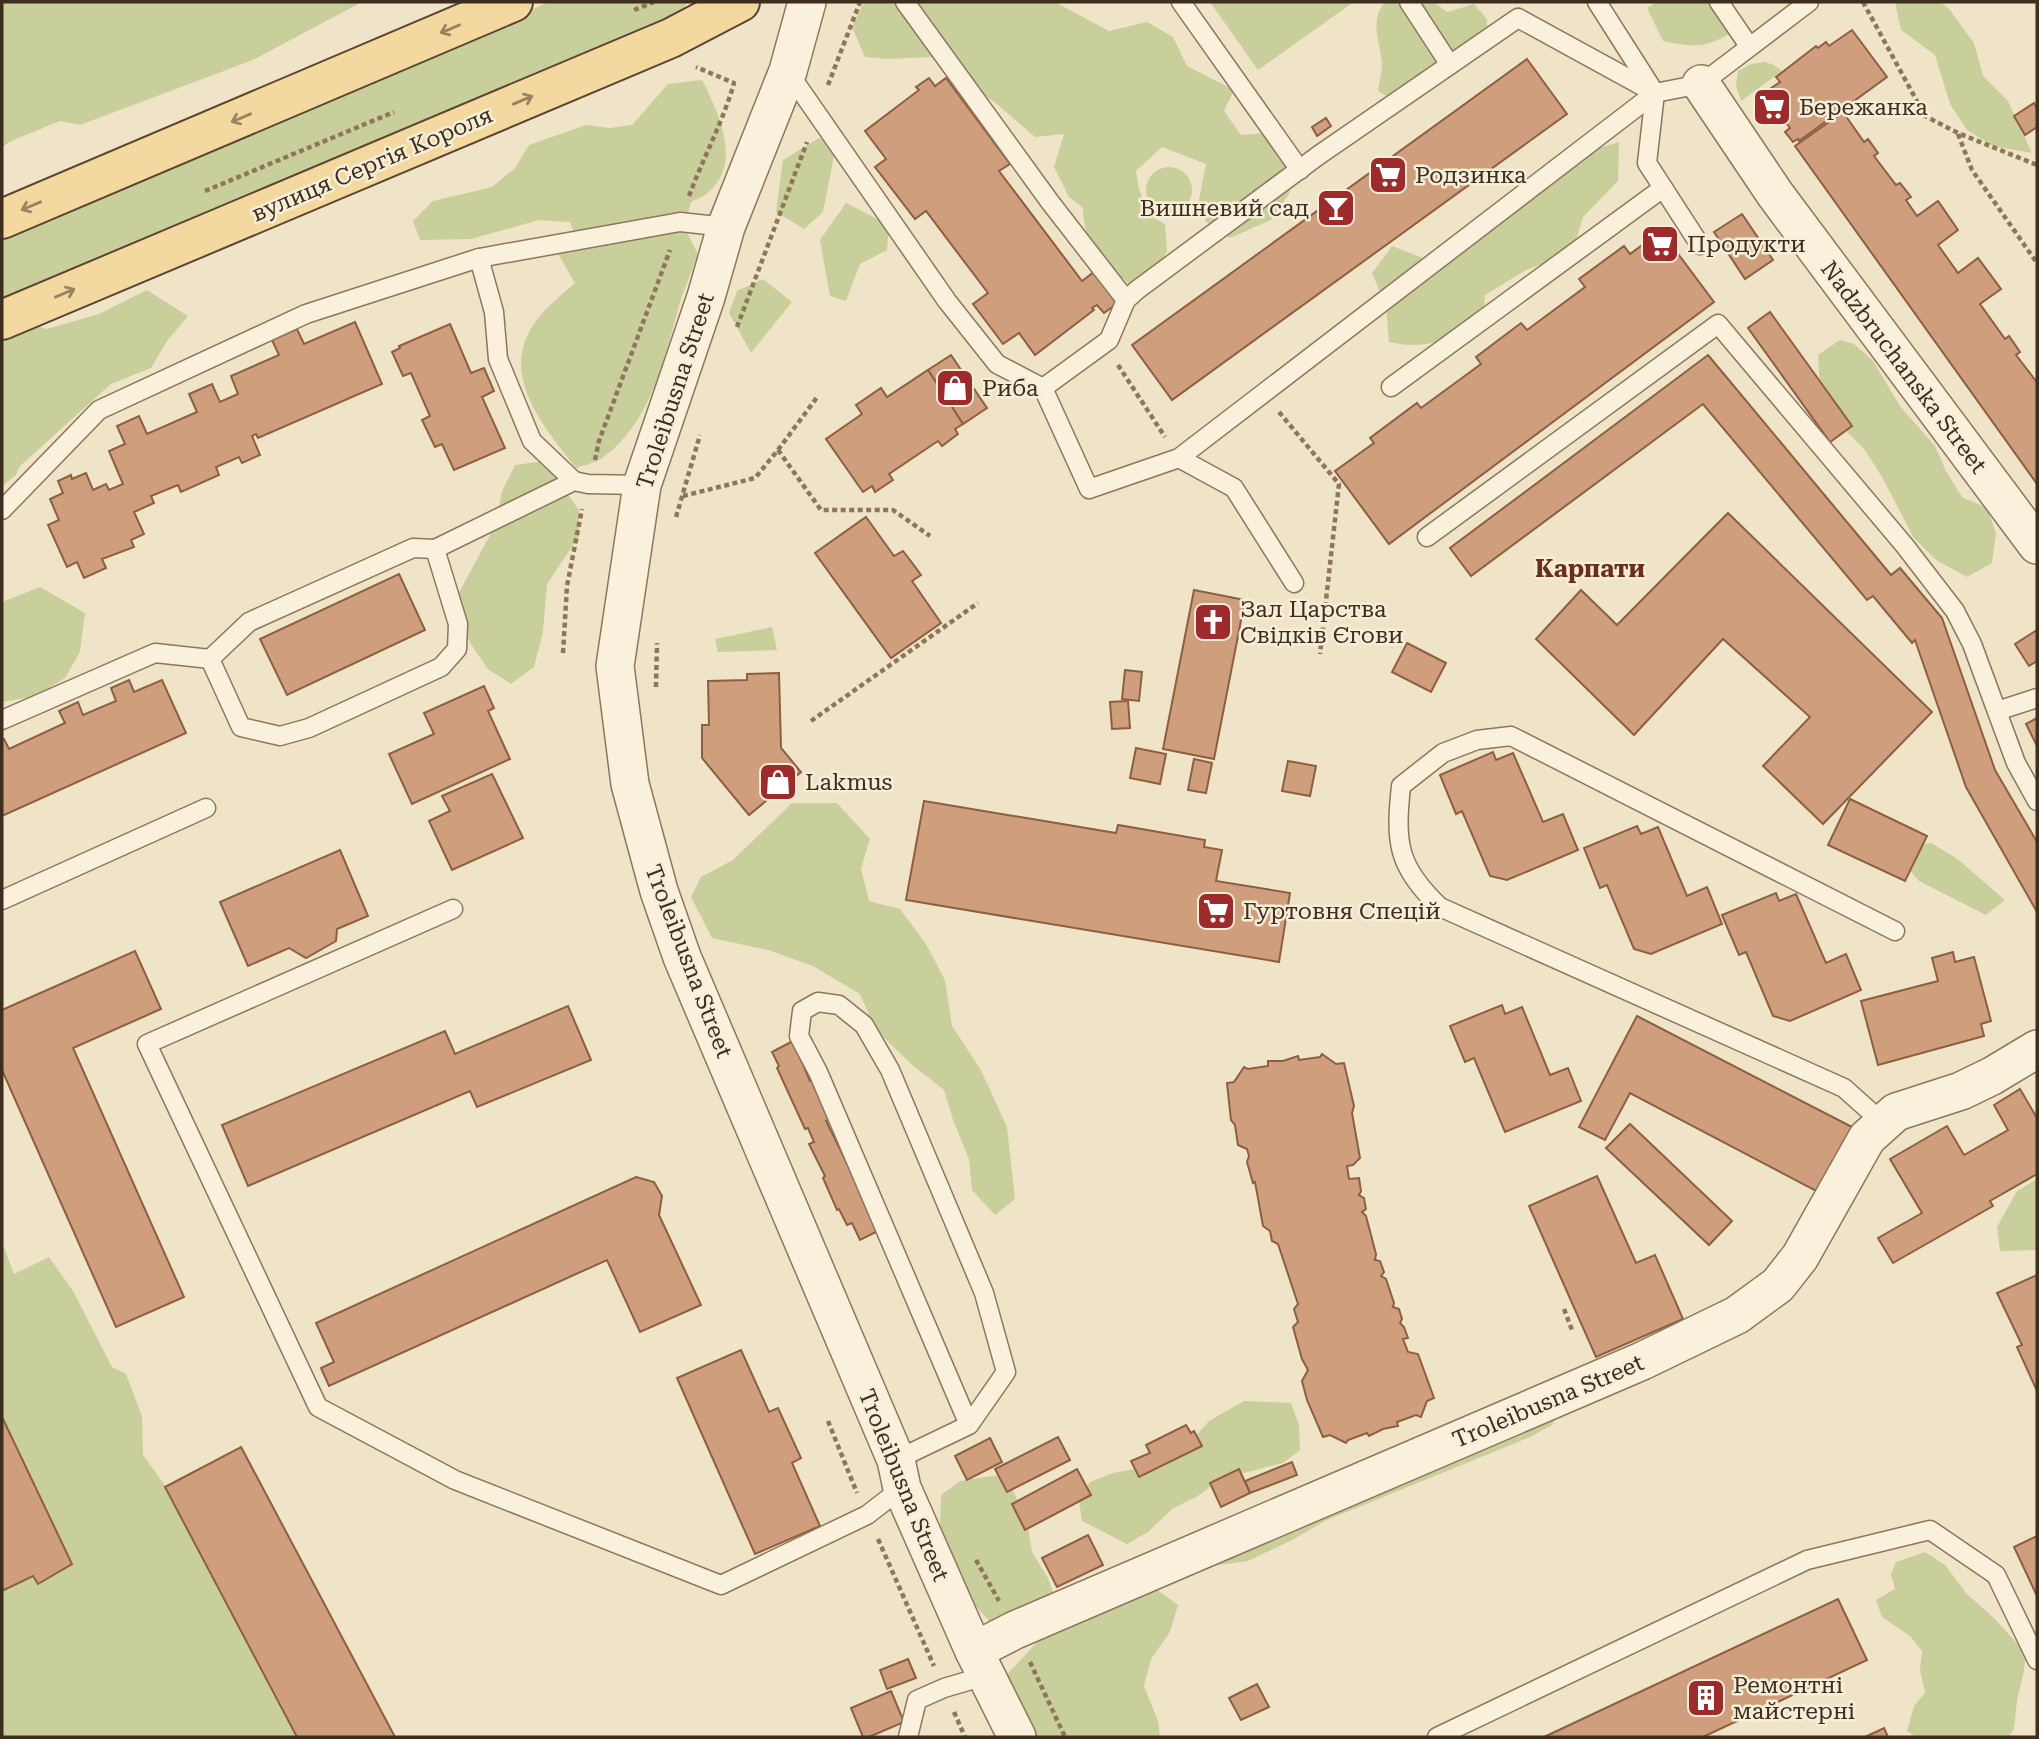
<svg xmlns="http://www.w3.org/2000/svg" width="2039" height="1739" viewBox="0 0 2039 1739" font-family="'Roboto Serif',serif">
<rect width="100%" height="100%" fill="#f0e4c8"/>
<!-- green -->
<g fill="#c9cf9b">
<path d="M2 2H362L253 60 80 125 60 121 9 142 2 148Z"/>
<path d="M549 2H688L683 9 673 15 2 298V235Z"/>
<path d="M864 2H1055L1109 31 1147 22 1173 37 1187 66 1234 90 1224 111 1241 135 1264 133 1296 161 1289 194 1271 220 1230 238 1206 222 1199 200 1206 164 1162 147 1136 171 1139 189 1149 215 1165 224 1167 251 1153 278 1130 285C1103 259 1084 249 1083 208L1069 197 1054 167 1064 134 1035 137 998 105 931 57 887 59 865 57 852 27Z"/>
<path d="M1210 2H1349L1351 4 1258 70Z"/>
<path d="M1385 2H1434L1447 12 1474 4 1487 19V40L1443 73 1423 95 1402 105 1378 91C1379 82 1382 72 1382 63 1380 40 1369 21 1385 2Z"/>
<path d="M1657 2H1710L1732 32C1706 49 1692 47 1663 41L1647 8Z"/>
<path d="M1895 2H1940L1949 9 1974 43 1983 76 2008 101 2032 153 1993 146 1967 130 1950 104 1935 55 1901 30Z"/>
<path d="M1765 62 1774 65 1782 71 1741 101 1736 86 1738 71 1751 64Z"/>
<path d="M702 80C718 111 742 162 710 191 705 196 697 199 691 202L684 227 698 254C693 269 686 284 681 299 664 357 653 422 601 459 594 463 584 465 576 468 548 432 504 383 528 334 538 313 558 298 575 283L553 245 575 236 570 222 539 220 471 239 420 240 413 221 433 201 492 187 515 168 529 145 586 125 609 128 632 125 668 84Z"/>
<path d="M819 138 836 146 823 212 804 229 776 212 783 160Z"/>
<path d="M1619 142 1618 181 1583 217 1572 253 1528 269 1485 295 1483 323C1448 338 1428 351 1389 342L1386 306 1372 273 1392 246 1436 263 1596 149Z"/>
<circle cx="1169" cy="190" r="23"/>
<path d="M846 203 889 225 887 250 860 264 846 301 830 296 820 240Z"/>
<path d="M763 279 792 302 751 353 729 313 737 291Z"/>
<path d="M147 290 188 316 167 341 151 368 111 384 20 466 16 475 2 486V331L29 324 47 329 99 314Z"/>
<path d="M1840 340 1854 344 1873 361 1900 406 1935 446 1946 471 1962 497 1987 508 1996 533 1992 563 1967 577 1936 560 1914 538 1882 477 1865 450 1821 406 1818 355Z"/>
<path d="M544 461 579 510V536L547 584 543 632 534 667 511 684 488 669 472 646 456 615V598L496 524 502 491 515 465Z"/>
<path d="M40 587 85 613 80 652 65 678 36 696 2 702V602Z"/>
<path d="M772 627 777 650 718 652 715 639Z"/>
<path d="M792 803H837L870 839 861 869 869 901 900 909 926 944 945 980 952 1026 981 1070 1007 1127 1015 1199 995 1215 972 1190 969 1159 953 1120 944 1090 911 1064 875 1029 860 994 813 966 768 950 712 938 691 897 701 877 733 860Z"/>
<path d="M1931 843 1956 858 2005 900 1986 915 1919 881 1898 857 1906 847Z"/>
<path d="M2037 1179V1250L2000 1251 1997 1227 2017 1191Z"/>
<path d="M2 1242 14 1274 49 1257 73 1291 112 1367 126 1374 142 1416 143 1455 291 1658 305 1737H2Z"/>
<path d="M1244 1401 1291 1403 1299 1425 1300 1450 1283 1463 1220 1479 1198 1496 1172 1509 1148 1532 1127 1544 1082 1521 1079 1501 1090 1482 1113 1473 1144 1467 1191 1441 1209 1421Z"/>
<path d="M1559 1410 1552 1425 1530 1437 1327 1520 1292 1540 1248 1561 1218 1565 1208 1549Z"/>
<path d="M998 1475 1014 1492 1028 1526 1032 1552 1048 1578 1056 1600 992 1624 971 1601 940 1531 941 1495 960 1481Z"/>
<path d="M1925 1552 1945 1565 1967 1594 1994 1618 2026 1653 2024 1671 2017 1700 2014 1729 2008 1737H1916L1907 1731 1914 1706 1925 1693 1920 1670 1922 1651 1910 1636 1882 1617 1876 1600 1895 1589 1891 1574 1896 1562Z"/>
<path d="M1156 1589 1178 1605 1170 1632 1151 1659 1144 1686 1158 1721 1160 1737H1035L1017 1708 1004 1678 1040 1639Z"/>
</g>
<!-- building -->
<g fill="#cf9f7d" stroke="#8d5f41" stroke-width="2">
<path d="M1852 30 1887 77 1799 141 1798 139 1793 142 1785 132 1790 128 1764 93 1780 82 1776 77 1816 46 1818 48 1826 42 1829 46Z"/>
<path d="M1527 59 1567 114 1172 400 1132 345Z"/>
<path d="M929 78 935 86 946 78 1010 164 999 171 1082 281 1098 269 1122 300 1104 313 1097 305 1092 308 1094 310 1035 355 1019 333 1003 344 973 304 988 293 926 211 915 219 875 167 886 159 865 131 919 90 916 87Z"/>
<path d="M2034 103 2037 109V127L2025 135 2014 116Z"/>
<path d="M1843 112 1864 142 1868 139 1878 153 1874 156 1896 185 1900 183 1911 197 1906 200 1917 216 1938 201 1958 230 1938 245 1958 273 1978 258 2001 289 1980 304 2005 339 2009 336 2020 352 2016 355 2036 381 2037 380V484L1795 146Z"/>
<path d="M1326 118 1331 126 1317 136 1312 127Z"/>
<path d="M1742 214 1773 260 1745 279 1714 232Z"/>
<path d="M1661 231 1714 302 1389 544 1335 471 1374 443 1370 438 1417 403 1421 408 1481 364 1476 357 1521 323 1527 330 1585 287 1579 279 1624 246 1630 254Z"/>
<path d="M1770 312 1852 426 1830 442 1748 328Z"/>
<path d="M355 322 382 384 258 438 256 434 252 436 260 455 242 463 239 457 216 467 219 475 181 492 178 485 151 496 154 503 134 512 144 534 131 540 134 547 102 559 106 568 84 578 77 562 67 567 48 525 59 520 50 499 63 493 58 481 71 475 72 479 86 473 93 490 106 484 109 490 123 484 109 451 125 444 117 426 139 416 147 434 197 412 189 394 212 384 220 402 238 394 231 376 279 355 272 340 297 329 304 344Z"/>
<path d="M450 324 471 373 484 368 494 391 482 397 505 448 454 470 442 444 435 447 422 420 430 416 411 373 403 376 392 352 400 348 399 346Z"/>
<path d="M951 355 987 408 963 424 928 370Z"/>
<path d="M1708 355 1891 575 1900 568 1942 618 1995 770 2037 842V912L1966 787 1915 640 1912 643 1873 596 1867 600 1703 404 1471 576 1450 548Z"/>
<path d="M928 370 963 424 955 429 958 434 942 446 938 441 889 474 893 480 875 492 872 486 863 492 826 439 862 414 856 405 881 388 887 397Z"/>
<path d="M1728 513 1932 712 1823 824 1763 766 1810 717 1723 639 1634 735 1536 639 1581 590 1617 625Z"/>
<path d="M866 517 894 556 903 551 913 564 921 575 912 581 941 623 891 658 815 553Z"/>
<path d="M399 574 425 630 287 695 260 639Z"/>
<path d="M1194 590 1245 600 1214 759 1163 749Z"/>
<path d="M2037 630V661L2029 666 2015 644Z"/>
<path d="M1407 643 1446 663 1431 692 1392 672Z"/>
<path d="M1125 670 1142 672 1139 701 1122 699Z"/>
<path d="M779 673 781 748 801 772 749 815 702 758V725H709L708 681 747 680V674Z"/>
<path d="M129 680 134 692 162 680 186 733 2 816V740L4 739 9 749 65 723 59 711 78 702 83 715 116 701 111 688Z"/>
<path d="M484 686 494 708 488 711 510 759 412 804 389 754 434 734 424 713Z"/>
<path d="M1128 701 1130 728 1112 729 1110 702Z"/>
<path d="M2037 718V746L2026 724Z"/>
<path d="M1136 748 1166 754 1160 784 1130 778Z"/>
<path d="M1493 752 1496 760 1513 753 1543 822 1563 814 1578 850 1507 880 1490 876 1462 811 1456 814 1440 775Z"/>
<path d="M1194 759 1212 763 1206 793 1188 790Z"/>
<path d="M1288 761 1316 766 1310 796 1282 791Z"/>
<path d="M492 774 523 838 452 870 429 821 450 811 442 796Z"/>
<path d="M1850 799 1927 836 1905 881 1828 845Z"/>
<path d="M924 801 1116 833 1118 825 1205 840 1204 847 1222 850 1216 881 1290 893 1279 962 906 900Z"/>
<path d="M1637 826 1641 834 1658 827 1687 896 1707 887 1722 924 1651 954 1634 949 1607 885 1600 888 1584 848Z"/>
<path d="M340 850 368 916 337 929 336 941 306 958 289 948 248 966 220 902Z"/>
<path d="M1776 893 1779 901 1796 894 1826 963 1846 954 1861 990 1790 1021 1773 1016 1746 952 1739 955 1722 915Z"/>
<path d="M135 951 161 1009 73 1048 184 1297 116 1327 2 1070V1010Z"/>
<path d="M1953 952 1955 962 1974 957 1991 1021 1981 1024 1984 1036 1878 1065 1861 1001 1938 981 1932 958Z"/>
<path d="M1502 1005 1505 1014 1522 1007 1550 1075 1568 1068 1581 1101 1505 1132 1474 1058 1465 1062 1450 1026Z"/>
<path d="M568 1006 591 1060 477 1107 470 1091 248 1186 222 1125 445 1031 455 1054Z"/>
<path d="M1637 1016 1854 1128 1820 1193 1630 1093 1605 1140 1579 1127Z"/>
<path d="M793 1041 810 1081 813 1080 832 1118 826 1121 880 1230 860 1240 852 1223 847 1225 839 1209 837 1210 823 1178 825 1176 809 1144 814 1142 808 1128 805 1129 777 1068 779 1066 772 1052Z"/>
<path d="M1322 1054 1336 1064 1344 1063 1354 1106 1352 1113 1360 1158 1353 1165 1347 1166 1349 1179 1359 1178 1361 1191 1359 1195 1364 1198 1366 1209 1362 1212 1366 1216 1376 1254 1375 1260 1380 1261 1384 1272 1381 1276 1386 1279 1394 1303 1393 1307 1399 1309 1402 1319 1400 1323 1404 1327 1408 1338 1403 1339 1408 1352 1418 1354 1434 1398 1427 1401 1421 1417 1416 1415 1397 1422 1398 1426 1383 1429 1369 1436 1367 1433 1348 1440 1346 1443 1330 1435 1323 1437 1307 1400 1302 1381 1308 1370 1302 1359 1293 1327 1298 1322 1294 1309 1298 1304 1278 1244 1272 1241 1270 1231 1263 1226 1255 1182 1253 1183 1247 1162 1249 1156 1247 1149 1238 1145 1235 1125 1231 1120 1227 1083 1234 1082 1244 1067 1248 1069 1268 1066V1061H1283L1298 1056 1299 1060 1320 1057Z"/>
<path d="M2020 1089 2037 1118V1174L1990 1201 1993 1206 1893 1263 1878 1238 1922 1213 1890 1159 1947 1126 1964 1155 2008 1130 1994 1105Z"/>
<path d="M1630 1124 1732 1221 1709 1245 1606 1148Z"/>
<path d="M1597 1176 1636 1263 1655 1255 1683 1319 1596 1357 1529 1206Z"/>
<path d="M636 1177 654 1182 662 1196 659 1215 701 1305 640 1332 607 1260 329 1386 321 1368 334 1362 316 1323Z"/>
<path d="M2037 1275V1391L2017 1347 2022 1345 1997 1293Z"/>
<path d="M741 1350 769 1412 778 1408 801 1458 792 1463 820 1526 755 1554 677 1378Z"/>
<path d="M2 1417 72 1564 38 1584 33 1576 2 1591Z"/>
<path d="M1186 1425 1191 1433 1194 1431 1202 1446 1139 1477 1131 1461 1150 1453 1146 1445Z"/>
<path d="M1058 1437 1070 1460 1007 1492 995 1469Z"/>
<path d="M990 1438 1002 1462 967 1480 955 1456Z"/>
<path d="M241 1447 395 1737H297L165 1487Z"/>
<path d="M1292 1462 1297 1475 1250 1493 1245 1481Z"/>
<path d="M1077 1469 1091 1495 1025 1530 1012 1504Z"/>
<path d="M1239 1469 1250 1493 1221 1507 1210 1483Z"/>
<path d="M1088 1535 1103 1565 1057 1587 1042 1558Z"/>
<path d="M2037 1536V1596L2014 1547Z"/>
<path d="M1838 1599 1867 1660 1703 1737H1544Z"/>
<path d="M908 1659 916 1678 887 1689 880 1670Z"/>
<path d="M1257 1684 1269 1707 1241 1720 1229 1698Z"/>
<path d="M891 1691 904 1722 869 1737H863L851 1708Z"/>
<path d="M1884 1728 1888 1737H1865Z"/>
</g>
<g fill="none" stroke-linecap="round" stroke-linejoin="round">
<defs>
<g id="service">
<path d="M905 2 1050 202 1126 300"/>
<path d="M1181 2 1300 170"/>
<path d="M1409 2 1450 65"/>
<path d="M1597 2 1655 93 1647 163 1700 245"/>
<path d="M1719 2 1749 46"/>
<path d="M788 72 947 301 997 364 1043 388 1089 489 1179 458 1655 93 1701 84 1809 2"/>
<path d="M479 258 494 312 498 359 532 441 574 481"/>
<path d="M1391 387 1663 188"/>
<path d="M1043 388 1109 340 1126 300 1137 290 1319 155 1518 18 1655 93"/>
<path d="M1179 458 1234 488 1294 583"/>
<path d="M2 510 99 410 306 314 479 258 680 222 726 227"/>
<path d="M1427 537 1718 324 1905 546 1955 611 1972 644 2016 763 2037 801"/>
<path d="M210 659 241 727 280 736 309 728 441 667 457 649 458 624 435 549 574 481 588 484 642 485"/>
<path d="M210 659 249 622 413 548 435 549"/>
<path d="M1997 711 2037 698"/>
<path d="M2 720 155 653 210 659"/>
<path d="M2 900 206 808"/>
<path d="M453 909 147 1044 318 1407 455 1480 721 1585 867 1515 902 1488"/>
<path d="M1883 1123 1844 1088 1440 907C1397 867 1395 842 1401 786L1443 753 1477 740 1511 736 1895 931"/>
<path d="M896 1460 969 1425 1006 1372 984 1293 890 1070 864 1025 839 1005 818 1002 802 1011 799 1036 818 1072 969 1425"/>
<path d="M908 1737 917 1700 944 1688 988 1675"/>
<path d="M1437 1737 1807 1560 1930 1530 1996 1575 2037 1660"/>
</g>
<g id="minor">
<path d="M807 2 788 71 726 227 706 297 642 485 615 666 630 784 659 891 682 957 896 1460 902 1488 974 1651 1017 1737"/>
<path d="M1701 84 1775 194 2037 545"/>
<path d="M974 1651 1015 1630 1642 1361 1737 1315 1778 1285 1800 1257 1867 1138 1896 1112 1961 1091 1992 1076 2037 1049"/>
</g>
<g id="primary">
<path d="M2 219 513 2"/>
<path d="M2 320 671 38 740 2"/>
</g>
</defs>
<!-- service casing -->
<use href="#service" stroke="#8d765c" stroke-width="21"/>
<!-- minor casing -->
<use href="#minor" stroke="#8d765c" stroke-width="40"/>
<!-- primary casing -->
<use href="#primary" stroke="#5b4430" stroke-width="42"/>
<!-- path -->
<g stroke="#8d765c" stroke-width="4.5" stroke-dasharray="5 3.5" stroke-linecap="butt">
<path d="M1863 2 1925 116 1958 133 2037 165"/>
<path d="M634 10 654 2"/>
<path d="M828 85 860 2"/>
<path d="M1958 134 1972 170 2037 263"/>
<path d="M205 191 394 112"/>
<path d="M689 196C703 158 723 122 734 83L696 67"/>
<path d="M737 327 807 142"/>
<path d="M1118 365 1165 437"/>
<path d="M1279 412 1339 484 1320 654"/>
<path d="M778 450 821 510H893L930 536"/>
<path d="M595 460 599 441 670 250"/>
<path d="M683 496 755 478 778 450 818 396"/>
<path d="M676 517 700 435"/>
<path d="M563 653 567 586 582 509"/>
<path d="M656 687 657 643"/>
<path d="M811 721 978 603"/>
<path d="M1564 1309 1572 1330"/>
<path d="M828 1421 857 1493"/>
<path d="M878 1539 934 1666"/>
<path d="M976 1560 999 1601"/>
<path d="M1030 1662 1065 1737"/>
<path d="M954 1712 965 1737"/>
</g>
<!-- service -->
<use href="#service" stroke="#faf1dc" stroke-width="18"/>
<!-- minor -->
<use href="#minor" stroke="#faf1dc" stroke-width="37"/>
<!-- primary -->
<use href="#primary" stroke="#f3d9a0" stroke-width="38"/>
</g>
<!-- one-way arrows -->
<defs><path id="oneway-shaft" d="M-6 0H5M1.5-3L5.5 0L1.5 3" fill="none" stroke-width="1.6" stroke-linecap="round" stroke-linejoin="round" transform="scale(1.75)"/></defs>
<g stroke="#988460">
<use href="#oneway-shaft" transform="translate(450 29) rotate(157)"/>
<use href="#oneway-shaft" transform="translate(523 100) rotate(-23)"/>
<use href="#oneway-shaft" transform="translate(241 118) rotate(157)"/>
<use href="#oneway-shaft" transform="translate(31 206) rotate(157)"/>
<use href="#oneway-shaft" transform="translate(65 293) rotate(-23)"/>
</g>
<!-- icons -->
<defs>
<symbol id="supermarket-square" viewBox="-11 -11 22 22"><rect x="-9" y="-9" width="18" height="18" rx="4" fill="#9e2a2b" stroke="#f7eed8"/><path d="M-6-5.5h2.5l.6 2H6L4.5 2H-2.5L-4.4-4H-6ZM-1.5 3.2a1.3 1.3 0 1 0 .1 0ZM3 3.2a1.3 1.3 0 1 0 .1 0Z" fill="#fff"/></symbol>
<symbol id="bar-square" viewBox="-11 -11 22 22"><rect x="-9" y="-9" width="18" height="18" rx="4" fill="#9e2a2b" stroke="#f7eed8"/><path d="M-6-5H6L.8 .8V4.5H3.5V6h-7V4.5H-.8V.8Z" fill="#fff"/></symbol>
<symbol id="shop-square" viewBox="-11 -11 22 22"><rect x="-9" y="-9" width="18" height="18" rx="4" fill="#9e2a2b" stroke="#f7eed8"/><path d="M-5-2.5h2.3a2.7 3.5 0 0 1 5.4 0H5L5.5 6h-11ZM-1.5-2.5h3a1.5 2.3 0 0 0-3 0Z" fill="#fff"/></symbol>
<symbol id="church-square" viewBox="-11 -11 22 22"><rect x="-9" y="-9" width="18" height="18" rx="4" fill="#9e2a2b" stroke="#f7eed8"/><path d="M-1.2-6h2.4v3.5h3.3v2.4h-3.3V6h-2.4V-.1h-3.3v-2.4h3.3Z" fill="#fff"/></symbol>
<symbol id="building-square" viewBox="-11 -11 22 22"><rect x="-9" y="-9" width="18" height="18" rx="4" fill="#9e2a2b" stroke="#f7eed8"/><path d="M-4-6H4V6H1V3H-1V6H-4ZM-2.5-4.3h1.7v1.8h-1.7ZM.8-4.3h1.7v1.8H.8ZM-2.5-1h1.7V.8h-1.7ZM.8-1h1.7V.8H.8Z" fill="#fff"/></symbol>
</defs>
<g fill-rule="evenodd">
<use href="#supermarket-square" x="1750" y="85" width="44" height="44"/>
<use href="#supermarket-square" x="1366" y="153" width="44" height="44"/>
<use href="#bar-square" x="1314" y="186" width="44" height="44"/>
<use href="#supermarket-square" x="1638" y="222" width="44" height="44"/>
<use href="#shop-square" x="933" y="366" width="44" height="44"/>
<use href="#church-square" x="1191" y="600" width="44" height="44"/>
<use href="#shop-square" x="756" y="760" width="44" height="44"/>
<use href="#supermarket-square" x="1194" y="889" width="44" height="44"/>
<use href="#building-square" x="1684" y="1676" width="44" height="44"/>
</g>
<g text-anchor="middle" stroke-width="5" stroke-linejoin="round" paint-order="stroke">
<!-- poi labels -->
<g font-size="23" fill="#3d2e20" stroke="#f7eed8" text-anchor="start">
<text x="1799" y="115">Бережанка</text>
<text x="1415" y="183">Родзинка</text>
<text x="1309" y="216" text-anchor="end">Вишневий сад</text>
<text x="1687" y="252">Продукти</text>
<text x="982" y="396">Риба</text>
<text x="1240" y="617">Зал Царства<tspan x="1240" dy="26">Свідків Єгови</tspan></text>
<text x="805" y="790">Lakmus</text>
<text x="1243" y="919">Гуртовня Спецій</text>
<text x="1733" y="1693">Ремонтні<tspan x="1733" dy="26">майстерні</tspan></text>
</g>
<!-- street labels -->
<g font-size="23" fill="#3d2e20" stroke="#f7eed8">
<text transform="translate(372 164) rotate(-23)" y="8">вулиця Сергія Короля</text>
<text transform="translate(1904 367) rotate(53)" y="8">Nadzbruchanska Street</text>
<text transform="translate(675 391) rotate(-72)" y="8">Troleibusna Street</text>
<text transform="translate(689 961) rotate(69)" y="8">Troleibusna Street</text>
<text transform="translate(1548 1401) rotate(-23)" y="8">Troleibusna Street</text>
<text transform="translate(904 1485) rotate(68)" y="8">Troleibusna Street</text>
</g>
<!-- neighbourhood labels -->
<g font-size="24" font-weight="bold" fill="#6b2e1e" stroke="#f7eed8">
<text x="1590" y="577">Карпати</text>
</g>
</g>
<!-- border -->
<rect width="2039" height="1739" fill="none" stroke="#3d2e20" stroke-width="7"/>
</svg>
